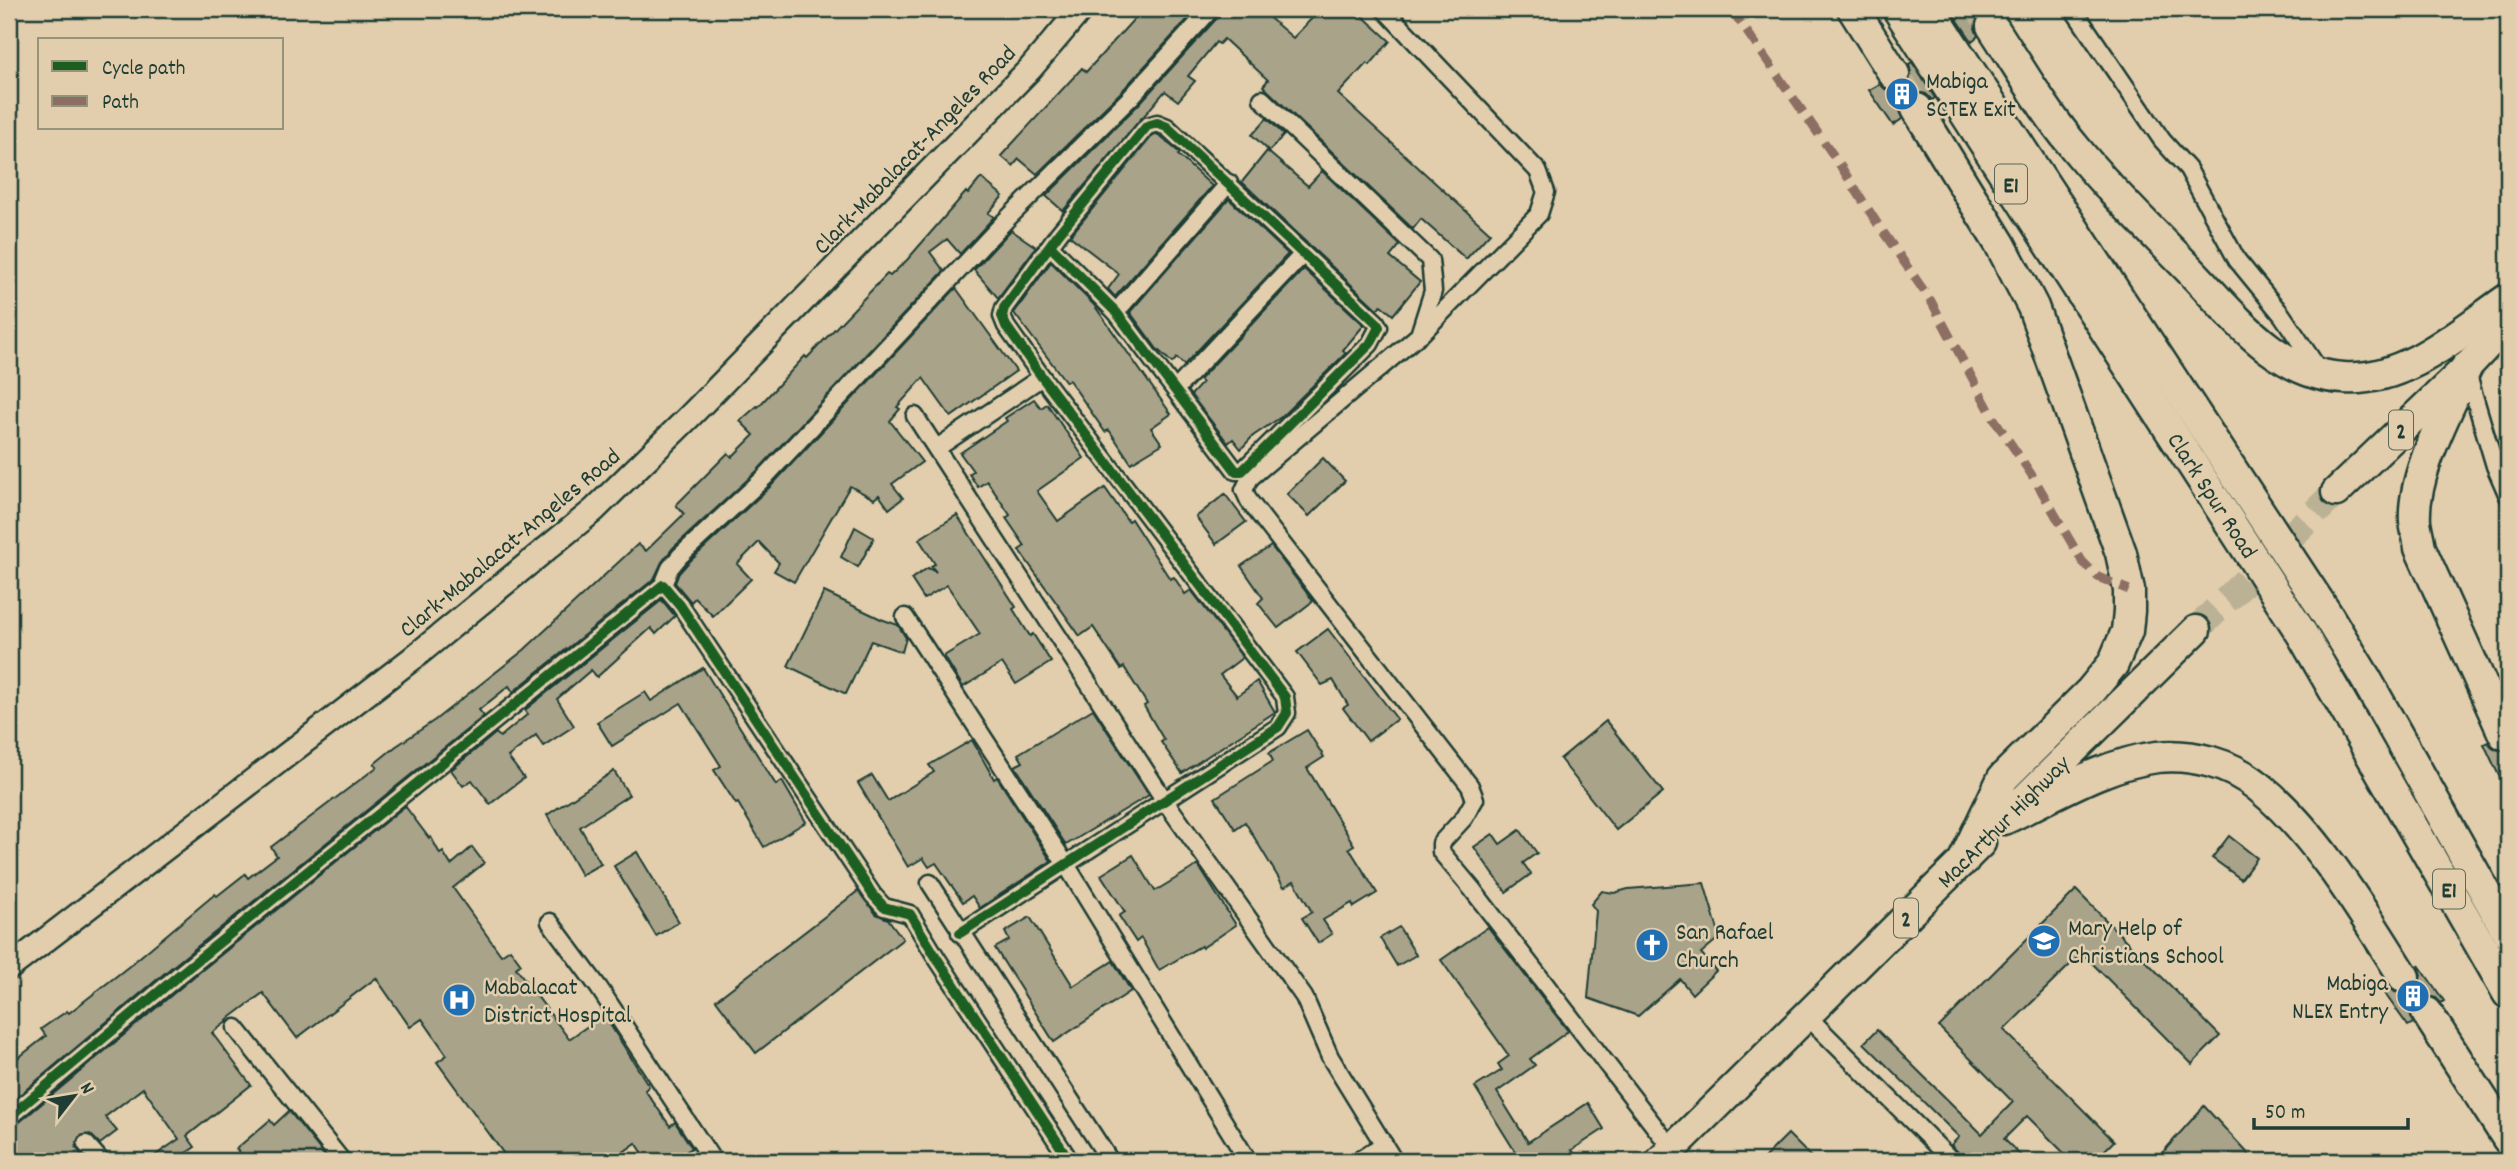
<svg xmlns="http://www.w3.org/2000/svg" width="2517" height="1170" viewBox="0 0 2517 1170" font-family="Dekko,sans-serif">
<rect width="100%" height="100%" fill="#e2cead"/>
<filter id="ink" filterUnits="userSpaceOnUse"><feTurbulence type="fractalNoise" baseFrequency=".0143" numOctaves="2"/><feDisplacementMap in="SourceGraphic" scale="14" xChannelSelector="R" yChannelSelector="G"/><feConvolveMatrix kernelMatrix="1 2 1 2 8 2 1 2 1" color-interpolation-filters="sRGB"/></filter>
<g filter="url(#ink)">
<!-- building -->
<g fill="#a9a38a" stroke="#1f3d34" stroke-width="2">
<path d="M1143 9H1197L1123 90 1037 174 1019 159 1013 166 1001 156 1082 68 1086 72Z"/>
<path d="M1221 9H1259L1293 38 1321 9H1355L1390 41 1370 65 1367 63 1338 94 1490 233 1466 259 1421 219 1413 229 1263 86 1268 80 1224 39 1219 44 1216 42 1188 76 1195 81 1178 101 1165 91 1063 211 1046 196 1139 104 1219 16Z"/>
<path d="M1950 9H1990L1982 12 1977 17 1975 28 1978 36 1972 41Z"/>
<path d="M1912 62 1935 98 1932 100 1926 94 1917 92 1907 95 1901 101 1900 109 1902 119 1893 125 1869 90 1880 84 1885 89 1894 91 1904 88 1910 82 1911 73 1909 64Z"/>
<path d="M1267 118 1284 135 1269 151 1252 135Z"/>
<path d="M1157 134 1180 153 1178 155 1212 186 1115 297 1108 289 1119 274 1070 236 1153 135Z"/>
<path d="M1267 151 1308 186 1322 171 1400 245 1390 257 1420 282 1393 315 1381 305 1377 309 1242 182Z"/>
<path d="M981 178 1003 196 988 213 994 217 960 254 947 239 930 252 944 271 757 471 673 548 662 562 654 579 513 692 509 686 479 710 484 716 172 967 9 1104V1065L46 1036 41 1029 67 1011 69 1013 128 967 215 894 217 896 245 874 248 878 277 856 271 847 377 767 374 764 395 747 435 720 524 650 638 544 646 551 684 514 676 505 728 453 732 457 754 435 740 421 757 406 758 407 805 356 807 358 887 274 890 276 907 260 966 192 968 194Z"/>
<path d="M1229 199 1288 254 1184 365 1177 358 1172 363 1157 349 1130 312Z"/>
<path d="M1011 230 1036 247 998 298 974 270Z"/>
<path d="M1051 262 1094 305 1171 414 1151 428 1162 444 1131 463 1109 430 1105 432 1069 380 1066 382 1014 313Z"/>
<path d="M1304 269 1364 325 1343 350 1346 353 1281 417 1253 436 1241 449 1233 439 1228 443 1191 395 1202 383 1199 380Z"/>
<path d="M956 288 1016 371 951 417 923 378 897 407 900 409 890 421 922 462 892 484 903 498 889 509 879 495 874 499 850 486 794 582 774 571 779 563 759 542 737 564 751 579 713 616 695 598 691 602 675 583 679 573 688 563 772 485Z"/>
<path d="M1034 399 1041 408 1047 404 1084 458 1037 491 1058 521 1105 488 1128 521 1131 519 1170 579 1174 577 1185 594 1191 590 1240 654 1242 658 1220 675 1237 696 1257 681 1275 712 1182 773 1161 742 1164 740 1144 706 1147 704 1124 667 1121 669 1093 627 1080 636 1019 550 1025 546 1006 518 1010 515 987 481 978 487 969 474 973 471 960 453 1007 421 1005 418Z"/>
<path d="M1323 458 1345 481 1309 516 1287 494Z"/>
<path d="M1225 494 1246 522 1216 544 1196 517Z"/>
<path d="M957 515 1016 607 1013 609 1030 636 1033 634 1051 662 1016 684 1002 663 963 687 944 656 980 634 947 585 924 599 911 579 928 568 936 572 931 566 935 564 919 539Z"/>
<path d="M855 527 874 538 858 567 841 557Z"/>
<path d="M1271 546 1313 601 1278 628 1258 603 1263 598 1241 566Z"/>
<path d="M824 592 881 619 898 625 906 638 902 652 871 641 846 694 788 666Z"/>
<path d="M662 600 675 616 656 634 651 628 597 677 591 670 557 699 574 726 543 746 536 735 508 757 524 778 490 804 472 780 463 786 451 770 496 733 500 737 528 714 525 710Z"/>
<path d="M1328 629 1397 719 1368 741 1343 708 1348 705 1333 680 1322 685 1297 652Z"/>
<path d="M703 668 776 785 782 781 806 822 764 847 738 803 736 804 714 770 721 766 681 703 612 746 597 722 645 692 651 701Z"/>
<path d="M1093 709 1149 795 1066 845 1015 766 1023 762 1018 754Z"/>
<path d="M1606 721 1663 792 1616 830 1560 759Z"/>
<path d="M1307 730 1324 757 1307 768 1354 845 1349 848 1377 893 1354 907 1352 903 1323 920 1332 934 1318 943 1302 918 1312 912 1294 881 1284 887 1245 822 1235 829 1215 798 1273 761 1269 753Z"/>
<path d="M972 740 994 779 997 777 1051 861 980 908 972 896 963 902 936 863 929 867 923 858 908 867 858 783 872 775 888 801 934 772 929 765Z"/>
<path d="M2488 742 2494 749 2508 751V795L2484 744Z"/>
<path d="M614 771 629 795 580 827 601 864 581 875 547 815Z"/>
<path d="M405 806 429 838 431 837 440 854 443 852 451 865 472 847 484 863 453 888 501 955 510 949 521 964 516 968 569 1039 604 1015 649 1086 645 1090 670 1126 675 1122 692 1148 687 1151 694 1161H648L636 1143 611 1161H509L437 1062 447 1055 422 1019 410 1027 376 978 297 1038 263 993 227 1020 228 1021 212 1033 251 1085 187 1136 195 1147 174 1161H147L179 1139 143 1088 105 1117 117 1131 100 1144 90 1134 79 1137 76 1147 84 1158 80 1161H9V1127L16 1125 186 983Z"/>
<path d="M1520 830 1537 853 1523 863 1531 874 1506 892 1474 847 1493 834 1500 844Z"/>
<path d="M2229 836 2257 858 2241 879 2212 858Z"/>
<path d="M637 852 679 922 656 936 614 866Z"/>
<path d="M1133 855 1155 891 1198 865 1236 925 1202 948 1201 946 1159 970 1141 938 1136 942 1119 916 1125 912 1101 875Z"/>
<path d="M1704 883 1720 937 1701 953 1716 971 1692 994 1680 979 1638 1016 1588 998 1596 911 1591 904 1602 891 1614 893 1628 889Z"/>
<path d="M2076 890 2220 1036 2192 1064 2082 953 2004 1030 2114 1141 2094 1161H2072L2027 1116 2004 1139 2026 1161H1962L1960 1154 1951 1145 1959 1137 1864 1043 1877 1030 1982 1134 2013 1102 1939 1027Z"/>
<path d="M858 891 876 914 888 919 903 939 756 1053 716 1000Z"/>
<path d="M1030 917 1073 986 1113 961 1131 991 1054 1042 995 948 1009 940 1005 932Z"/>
<path d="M1399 927 1416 955 1397 966 1380 938Z"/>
<path d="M1488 927 1568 1031 1530 1059 1535 1065 1497 1092 1528 1142 1588 1103 1604 1129 1572 1150 1580 1161H1521L1475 1087 1502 1070 1498 1064 1509 1056 1441 960Z"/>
<path d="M2419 965 2444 1001 2441 1003 2436 998 2427 996 2417 999 2412 1004 2410 1013 2413 1023 2408 1026 2383 991 2389 987 2395 992 2404 994 2414 991 2419 986 2421 977Z"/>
<path d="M2204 1106 2255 1161H2155Z"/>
<path d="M289 1111 329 1161H247L236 1149 270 1120 274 1125Z"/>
<path d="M1788 1134 1815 1161H1761Z"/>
</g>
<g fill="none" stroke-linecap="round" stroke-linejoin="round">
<!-- trunk-tunnel -->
<path stroke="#bbb195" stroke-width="28" stroke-dasharray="28 14" stroke-linecap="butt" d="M2196 630 2336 492"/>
<!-- motorway-tunnel -->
<g stroke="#bbb195" stroke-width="30" stroke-dasharray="30 15" stroke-linecap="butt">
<path d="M1980 9 1992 26"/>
<path d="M1894 74 1917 109"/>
<path d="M2404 977 2427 1013"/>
</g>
<defs>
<g id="minor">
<path d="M1384 9 1538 171 1546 192 1539 214 1421 334"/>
<path d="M2073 9 2162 140 2188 169 2237 260 2282 315 2319 370"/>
<path d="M1262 99 1430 260 1433 291 1419 335 1250 478 1244 490 1249 501 1470 786 1475 799 1464 818 1441 843V852L1472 889 1672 1149"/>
<path d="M1116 312 1229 183"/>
<path d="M2466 369 2495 466 2508 496"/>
<path d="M1176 389 1303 254"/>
<path d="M915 416 1165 801 1304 997 1330 1057 1394 1161"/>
<path d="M937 448 1042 377"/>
<path d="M663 585 670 568 680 556 764 478 1005 221 1131 97 1211 9"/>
<path d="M905 617 1067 866 1248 1161"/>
<path d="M930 883 1110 1161"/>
<path d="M550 922 599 988 713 1161"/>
<path d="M960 933 1278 727 1287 713 1285 697 1042 377 1006 326 1002 316 1004 308 1059 233 1147 126 1157 123 1167 127 1376 322 1379 327 1370 344 1242 471H1236L1116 312 1050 246"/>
<path d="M1807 1016 1952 1161"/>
<path d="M236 1028 342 1161"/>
<path d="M9 1117 179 975 663 585 680 605 873 895 884 907 910 914 936 957 1070 1161"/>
<path d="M86 1144 101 1161"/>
<path d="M1358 1161 1384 1144"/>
</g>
<path id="secondary" d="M9 968 413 658 594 510 690 416 1030 69 1081 9"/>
<g id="trunk">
<path d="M2336 492 2466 368 2508 323"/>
<path d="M2012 811 2196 630"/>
<path d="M1660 1161 1981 843"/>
</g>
<g id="motorway">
<path d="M1853 9 1894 74"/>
<path d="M1898 9 2302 634 2508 993"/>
<path d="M1929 9 2326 613 2366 679 2508 933"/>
<path d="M1992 26C2019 67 2044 111 2076 149 2110 191 2150 229 2188 268 2232 313 2276 375 2344 378 2406 382 2460 332 2508 299"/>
<path d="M1917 109 2000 244 2033 307 2121 553 2129 590V611L2127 631 2113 664 2090 692 2003 778 1964 860"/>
<path d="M2466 368C2448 411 2412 474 2415 521 2416 530 2419 539 2420 548L2504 734"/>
<path d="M2004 819C2053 796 2103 764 2157 757 2192 753 2231 764 2258 786 2316 832 2364 914 2404 977"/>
<path d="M2427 1013 2508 1139"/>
</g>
</defs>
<!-- minor casing -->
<use href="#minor" stroke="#1f3d34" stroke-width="21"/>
<!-- secondary casing -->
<use href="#secondary" stroke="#1f3d34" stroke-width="28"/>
<!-- trunk casing -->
<use href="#trunk" stroke="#1f3d34" stroke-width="33"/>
<!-- motorway casing -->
<use href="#motorway" stroke="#1f3d34" stroke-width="35"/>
<!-- minor -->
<use href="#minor" stroke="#e2cead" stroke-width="16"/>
<!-- secondary -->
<use href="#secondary" stroke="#e2cead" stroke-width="23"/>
<!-- trunk -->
<use href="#trunk" stroke="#e2cead" stroke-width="28"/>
<!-- motorway -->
<use href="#motorway" stroke="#e2cead" stroke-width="30"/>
<!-- quiet -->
<path stroke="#8d6e63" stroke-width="9" stroke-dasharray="18 9" stroke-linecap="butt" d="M1731 9 1836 159 1877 223 1931 301 1993 417 2035 480 2082 561 2098 577 2129 590"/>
<defs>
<g id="cycleway">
<path d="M960 933 1278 727 1287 713 1285 697 1042 377 1006 326 1002 316 1004 308 1059 233 1147 126 1157 123 1167 127 1376 322 1379 327 1370 344 1242 471H1236L1116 312 1050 246"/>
<path d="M9 1117 179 975 663 585 680 605 873 895 884 907 910 914 936 957 1070 1161"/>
</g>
</defs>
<!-- cycleway casing -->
<use href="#cycleway" stroke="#e2cead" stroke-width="15"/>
<!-- cycleway -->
<use href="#cycleway" stroke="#1b5e20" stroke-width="10"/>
</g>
</g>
<!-- icons -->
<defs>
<symbol id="building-disc" viewBox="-11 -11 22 22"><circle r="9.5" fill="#1f6fb2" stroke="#e2cead"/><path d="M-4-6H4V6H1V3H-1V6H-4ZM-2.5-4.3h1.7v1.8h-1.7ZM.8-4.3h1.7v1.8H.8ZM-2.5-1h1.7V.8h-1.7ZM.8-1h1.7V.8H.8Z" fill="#fff"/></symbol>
<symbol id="school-disc" viewBox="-11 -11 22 22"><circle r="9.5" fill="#1f6fb2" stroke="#e2cead"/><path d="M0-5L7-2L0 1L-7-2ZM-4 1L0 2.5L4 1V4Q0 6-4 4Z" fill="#fff"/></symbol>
<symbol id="church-disc" viewBox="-11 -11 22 22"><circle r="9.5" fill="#1f6fb2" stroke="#e2cead"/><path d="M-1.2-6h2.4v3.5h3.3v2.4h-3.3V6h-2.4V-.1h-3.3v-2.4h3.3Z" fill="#fff"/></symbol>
<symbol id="hospital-disc" viewBox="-11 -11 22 22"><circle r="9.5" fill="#1f6fb2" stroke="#e2cead"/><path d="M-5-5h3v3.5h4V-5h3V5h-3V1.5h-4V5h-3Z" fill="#fff"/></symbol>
</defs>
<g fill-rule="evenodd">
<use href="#building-disc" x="1883" y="75" width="38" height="38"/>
<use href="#school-disc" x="2025" y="922" width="38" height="38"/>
<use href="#church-disc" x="1633" y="926" width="38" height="38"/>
<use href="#building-disc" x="2394" y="977" width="38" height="38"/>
<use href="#hospital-disc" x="440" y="981" width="38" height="38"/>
</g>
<g text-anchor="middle" stroke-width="5" stroke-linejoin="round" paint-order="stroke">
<!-- shield labels -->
<g fill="#e2cead" stroke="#5a6858" stroke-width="2">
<rect x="1995" y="164.5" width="32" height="39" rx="5"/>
<rect x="2389" y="410.5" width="24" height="39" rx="5"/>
<rect x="2433" y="869.5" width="32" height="39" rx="5"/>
<rect x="1894" y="898.5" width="24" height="39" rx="5"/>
</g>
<g font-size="23" font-weight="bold" fill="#1f3d34">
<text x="2011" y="192">E1</text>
<text x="2401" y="438">2</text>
<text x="2449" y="897">E1</text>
<text x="1906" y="926">2</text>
</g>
<!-- poi labels -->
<g font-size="24" fill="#1f3d34" stroke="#e2cead" text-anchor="start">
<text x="1926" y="88">Mabiga<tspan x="1926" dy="28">SCTEX Exit</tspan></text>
<text x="2068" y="935">Mary Help of<tspan x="2068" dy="28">Christians School</tspan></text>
<text x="1676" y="939">San Rafael<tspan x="1676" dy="28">Church</tspan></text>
<text x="2388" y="990" text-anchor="end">Mabiga<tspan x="2388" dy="28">NLEX Entry</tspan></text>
<text x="484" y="994">Mabalacat<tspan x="484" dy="28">District Hospital</tspan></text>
</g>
<!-- street labels -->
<g font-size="24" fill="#1f3d34" stroke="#e2cead">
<text transform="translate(914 149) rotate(-46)" y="8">Clark-Mabalacat-Angeles Road</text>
<text transform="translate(2213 495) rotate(57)" y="8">Clark Spur Road</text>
<text transform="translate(509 542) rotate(-40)" y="8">Clark-Mabalacat-Angeles Road</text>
<text transform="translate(2003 821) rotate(-45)" y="8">MacArthur Highway</text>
</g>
</g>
<!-- margin -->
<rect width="2517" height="1170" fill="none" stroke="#e2cead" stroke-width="35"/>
<rect x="18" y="18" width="2482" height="1135" fill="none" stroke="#1f3d34" stroke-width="2.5" filter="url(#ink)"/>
<!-- legend -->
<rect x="38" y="38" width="245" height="91" fill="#e2cead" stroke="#94947d" stroke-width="2"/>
<rect x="52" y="61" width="35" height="10" fill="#1b5e20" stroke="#94947d" stroke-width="2"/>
<text x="102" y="74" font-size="21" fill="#1f3d34">Cycle path</text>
<rect x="52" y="96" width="35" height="10" fill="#8d6e63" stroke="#94947d" stroke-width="2"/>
<text x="102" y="108" font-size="21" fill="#1f3d34">Path</text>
<!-- north arrow -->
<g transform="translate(74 1096) rotate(59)" stroke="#e2cead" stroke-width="5" paint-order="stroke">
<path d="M0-5L12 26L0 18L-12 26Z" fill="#1f3d34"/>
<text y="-10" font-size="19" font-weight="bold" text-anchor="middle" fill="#1f3d34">N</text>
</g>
<!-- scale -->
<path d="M2254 1118v10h154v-10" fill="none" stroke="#1f3d34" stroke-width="3.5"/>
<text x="2265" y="1118" font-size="21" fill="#1f3d34" stroke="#e2cead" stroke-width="5" paint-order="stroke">50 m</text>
</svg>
